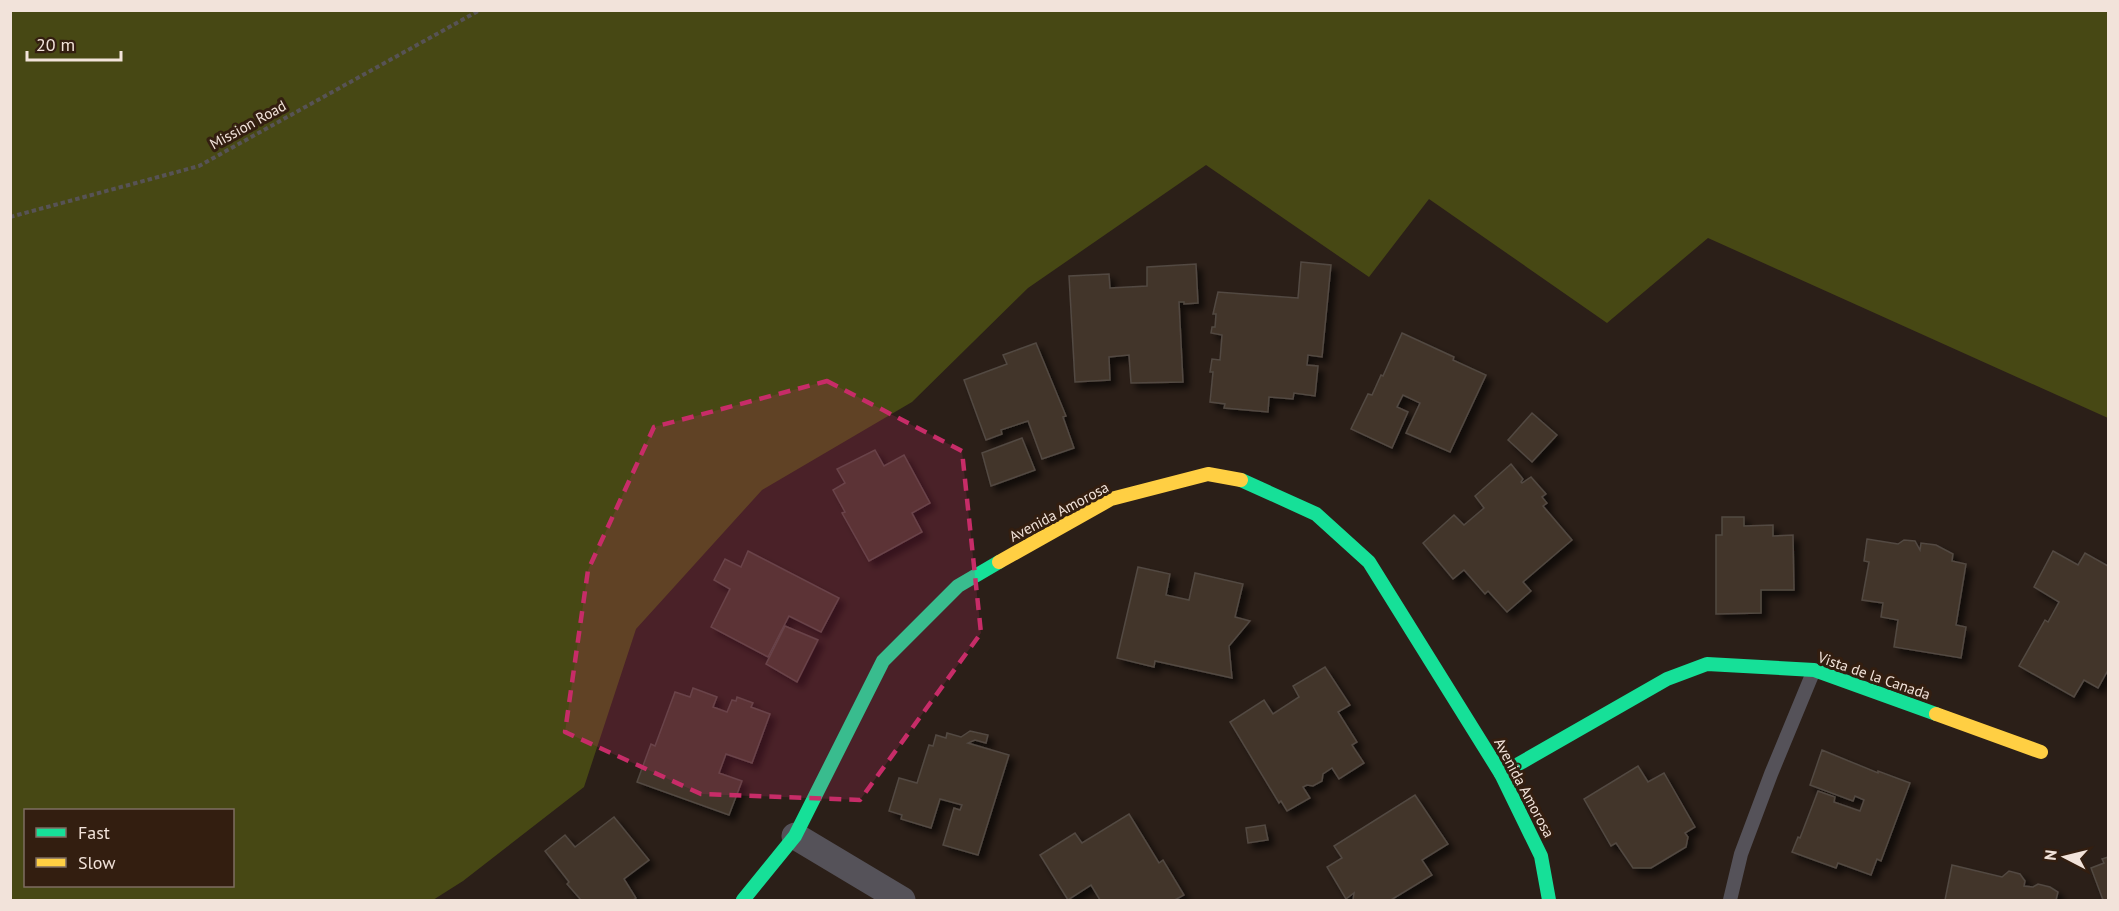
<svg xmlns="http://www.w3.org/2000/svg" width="2119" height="911" viewBox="0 0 2119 911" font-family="'PT Sans',sans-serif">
<defs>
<filter id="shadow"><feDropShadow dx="5.5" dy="5.5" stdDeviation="3" flood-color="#0009"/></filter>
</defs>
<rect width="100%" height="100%" fill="#2b1f18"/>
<!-- green -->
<path fill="#474814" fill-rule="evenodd" d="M10 11H2108V418L1708 238 1607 323 1429 199 1369 277 1206 165 1028 288 912 402 762 490 636 629 584 787 463 881 433 900H11ZM26 810H232V886H26Z"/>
<!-- building -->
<g fill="#43362b" stroke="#524942" stroke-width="1.5" filter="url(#shadow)">
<path d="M1301 262 1331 265 1322 357 1308 355 1307 365 1318 366 1315 396 1294 393 1293 399 1269 397 1268 412 1224 408 1225 404 1210 402 1213 372H1210L1212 359 1220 360 1222 335 1211 333 1212 327H1215L1216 314H1213L1218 292 1298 298Z"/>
<path d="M1196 264 1198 303 1184 304V302H1179L1183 382 1131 383 1129 355 1109 357 1110 380 1075 382 1069 276 1109 274 1110 288 1147 286V267Z"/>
<path d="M1402 333 1454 357 1453 360 1486 375 1450 452 1406 433 1420 403 1403 395 1397 407 1408 412 1392 448 1351 429 1368 394 1372 395 1381 375 1383 376Z"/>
<path d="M1036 343 1066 416 1063 417 1074 448 1042 459 1028 421 1001 430 1002 434 986 440 964 380 1007 364 1003 355Z"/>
<path d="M1532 413 1557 435 1532 462 1508 440Z"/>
<path d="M1022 438 1035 470 991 486 982 453Z"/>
<path d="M875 450 884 466 904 455 930 503 912 513 922 532 869 561 842 513 845 512 833 490 845 483 837 469Z"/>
<path d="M1511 464 1523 479 1521 482 1522 483 1531 477 1546 494 1542 497 1547 503 1543 506 1572 540 1523 582 1531 591 1507 612 1488 591 1485 594 1464 570 1453 579 1423 543 1454 515 1464 525 1484 508 1475 496Z"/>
<path d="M1722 517H1744V526L1773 525V536L1793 535 1794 590H1761V613L1716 614V535H1722Z"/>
<path d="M1867 539 1898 544 1904 540 1915 541 1920 550 1921 543 1936 545 1953 554 1952 561 1966 564 1956 625 1966 627 1961 658 1894 647 1898 620 1881 617 1883 603 1862 600 1869 562 1864 561Z"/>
<path d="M748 551 839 598 821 632 789 616 768 657 711 627 730 589 714 580 725 559 741 567Z"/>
<path d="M2053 551 2078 565 2085 553 2108 566V670L2098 688 2084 680 2074 697 2019 666 2045 620 2048 622 2059 602 2034 587Z"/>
<path d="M1138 567 1170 574 1166 595 1189 600 1195 573 1243 584 1235 617 1250 621 1229 646 1232 678 1155 661 1154 667 1117 658Z"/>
<path d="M785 626 818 640 797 682 766 664Z"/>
<path d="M1325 667 1350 705 1338 712 1357 742 1352 745 1364 763 1339 779 1332 768 1323 774 1322 781 1313 786 1307 785 1303 787 1310 798 1287 811 1281 801 1279 803 1230 722 1264 700 1273 714 1299 697 1293 686Z"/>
<path d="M693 688 717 697 713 707 727 712 732 700 736 701 737 697 753 703 751 707 770 714 752 763 726 754 719 773 742 781 729 815 637 782 651 744 655 746 675 692 690 697Z"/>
<path d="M970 731 988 735 986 743 975 740 968 743 1009 755 978 855 943 845 954 808 960 810 962 805 940 799 931 828 901 819 902 815 889 811 899 778 917 783 929 745 933 746 936 735 946 738 947 733 961 737Z"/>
<path d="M1822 750 1878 773V771L1910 783 1881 861 1877 859 1871 875 1838 863 1836 868 1792 852 1798 837 1800 838 1818 791 1835 797 1834 802 1860 811 1864 800 1855 796 1853 801 1810 785Z"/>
<path d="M1638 766 1648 782 1664 773 1695 827 1685 833 1688 837 1686 847 1651 868H1633L1616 843 1611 846 1584 799Z"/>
<path d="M1415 795 1448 844 1422 860 1432 875 1391 900H1353L1354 893 1346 899 1327 867 1342 858 1334 846Z"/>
<path d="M1129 814 1159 863 1163 860 1184 895 1175 900H1100L1091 885 1068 900 1040 855 1075 833 1082 843Z"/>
<path d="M614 817 649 860 624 879 636 898 633 900H581L567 884 569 882 545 851 565 835 575 847Z"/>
<path d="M1265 825 1268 840 1248 843 1246 828Z"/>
<path d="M2108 857V900H2103L2091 868 2104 863 2102 859Z"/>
<path d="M1952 865 2002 877 2009 871 2020 874 2025 881 2024 886 2033 887 2038 884 2050 887 2058 892 2056 900H1945Z"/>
</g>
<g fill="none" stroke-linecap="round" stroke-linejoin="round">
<!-- path -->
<path stroke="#575355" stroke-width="4" stroke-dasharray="4.5 3" stroke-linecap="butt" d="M10 217 199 166 480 10"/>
<!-- lane -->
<path stroke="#555259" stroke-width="14" d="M1730 900 1741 854 1771 774 1814 670"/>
<!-- street -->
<path stroke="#555259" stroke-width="27" d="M795 836 902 900"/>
<!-- fast -->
<g stroke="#16e098" stroke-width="14">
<path d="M1241 480 1316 514 1369 562 1501 774 1541 856 1549 900"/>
<path d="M1501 774 1667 679 1707 664 1814 670 1936 714"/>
<path d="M743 900 795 836 883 661 958 586 999 562"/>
</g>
<!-- slow -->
<g stroke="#ffcf43" stroke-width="14">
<path d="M999 562 1111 499 1208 474 1241 480"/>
<path d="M1936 714 2041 752"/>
</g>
</g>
<!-- marked area -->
<path fill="#c72c68" fill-opacity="0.2" stroke="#c72c68" stroke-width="4.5" stroke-dasharray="12 8" stroke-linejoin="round" d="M827 381 962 451 981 633 860 800 701 794 565 732 588 570 654 427Z"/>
<g text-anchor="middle" stroke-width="6" stroke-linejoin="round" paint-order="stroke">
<!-- street labels -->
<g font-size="15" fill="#f2e3da" stroke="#331e10">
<text transform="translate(248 125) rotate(-29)" y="5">Mission Road</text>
<text transform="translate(1059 512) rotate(-28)" y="5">Avenida Amorosa</text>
<text transform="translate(1874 676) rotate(19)" y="5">Vista de la Canada</text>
<text transform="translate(1524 788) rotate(62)" y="5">Avenida Amorosa</text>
</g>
</g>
<!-- border -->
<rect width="2119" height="911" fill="none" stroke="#f2e3da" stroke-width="24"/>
<!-- legend -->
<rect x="24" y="809" width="210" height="78" fill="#331e10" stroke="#7f6d61" stroke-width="1.5"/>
<rect x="36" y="828" width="30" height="9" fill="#16e098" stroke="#7f6d61" stroke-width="1.5"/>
<text x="78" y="839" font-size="18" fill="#f2e3da">Fast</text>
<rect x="36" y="858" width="30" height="9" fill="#ffcf43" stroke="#7f6d61" stroke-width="1.5"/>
<text x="78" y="869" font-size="18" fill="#f2e3da">Slow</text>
<!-- north arrow -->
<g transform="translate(2065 857) rotate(277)" stroke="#331e10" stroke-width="4.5" paint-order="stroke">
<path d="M0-4.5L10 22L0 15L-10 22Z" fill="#f2e3da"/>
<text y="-9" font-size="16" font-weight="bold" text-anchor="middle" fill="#f2e3da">N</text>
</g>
<!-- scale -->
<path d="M27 51v9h94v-9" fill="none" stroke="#f2e3da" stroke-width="3"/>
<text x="36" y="51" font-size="18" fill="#f2e3da" stroke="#331e10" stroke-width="4.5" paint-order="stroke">20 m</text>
</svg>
